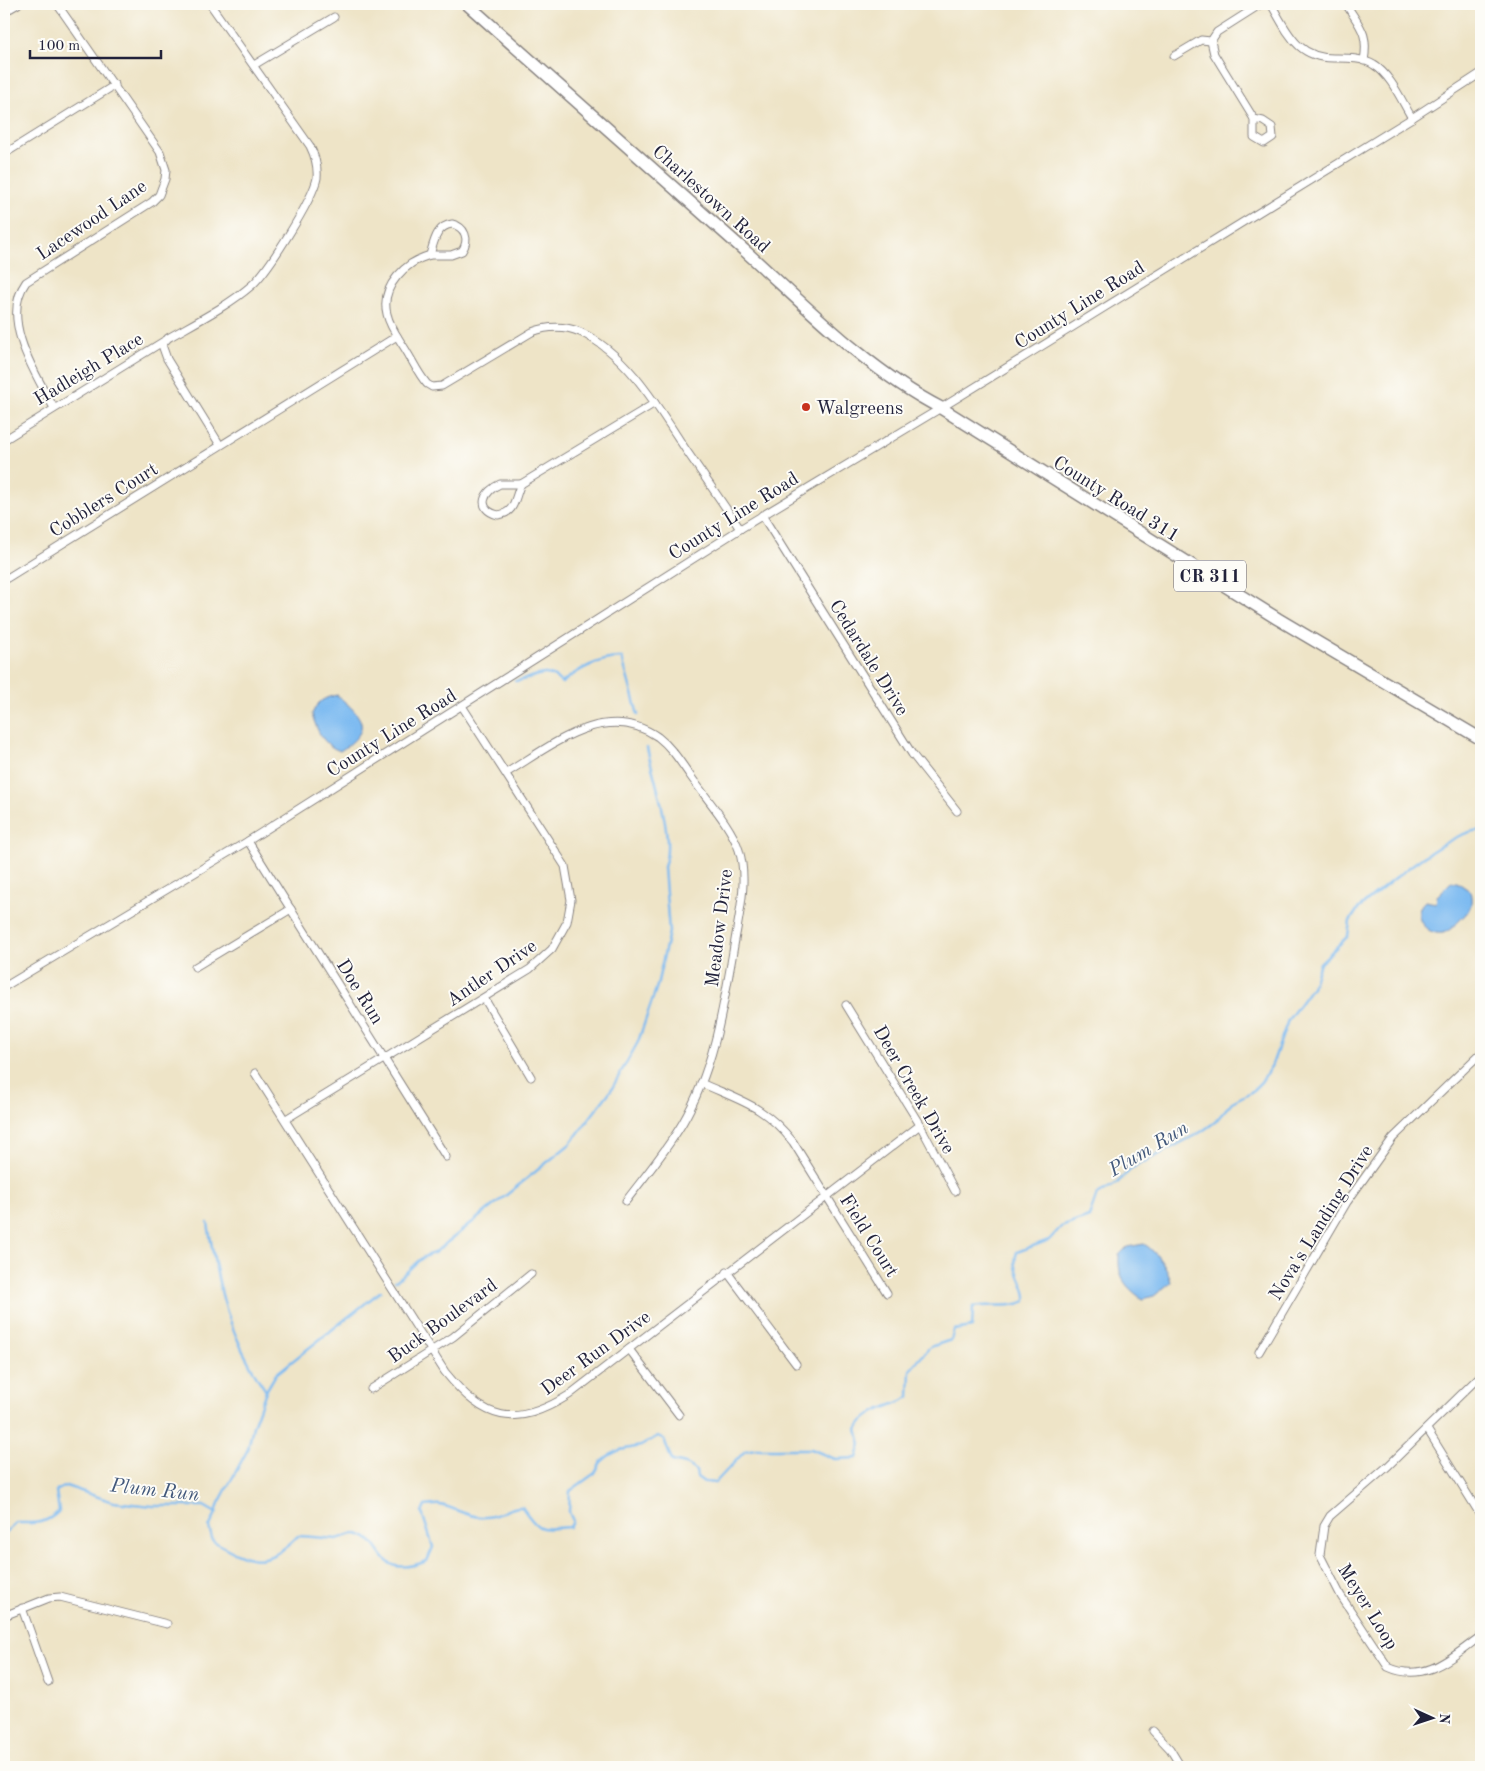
<svg xmlns="http://www.w3.org/2000/svg" width="1485" height="1771" viewBox="0 0 1485 1771" font-family="'Old Standard TT',serif">
<rect width="100%" height="100%" fill="#fdfcf7"/>
<filter id="ink" filterUnits="userSpaceOnUse"><feTurbulence type="fractalNoise" baseFrequency=".02" numOctaves="2"/><feDisplacementMap in="SourceGraphic" scale="10" xChannelSelector="R" yChannelSelector="G"/><feConvolveMatrix kernelMatrix="1 2 1 2 8 2 1 2 1" color-interpolation-filters="sRGB"/></filter>
<filter id="wash" filterUnits="userSpaceOnUse"><feTurbulence type="fractalNoise" baseFrequency=".0096" numOctaves="4" result="noise"/><feDisplacementMap in="SourceGraphic" scale="20" xChannelSelector="R" yChannelSelector="G"/><feGaussianBlur stdDeviation="1.12" result="paint"/><feColorMatrix in="noise" values="0 0 0 0 0 0 0 0 0 0 0 0 0 0 0 0 0 1.4 0 .05"/><feComposite in="paint" operator="in"/></filter>
<g filter="url(#wash)">
<rect width="100%" height="100%" fill="#eee4c7"/>
<!-- water -->
<g fill="#7ebbf1" stroke="#506e96">
<path d="M337 695C363 717 374 729 340 751 323 745 317 731 312 714 318 701 323 698 337 695Z"/>
<path d="M1451 882H1457L1470 891C1473 903 1471 910 1462 918 1457 923 1450 931 1443 933 1425 936 1410 914 1425 901L1436 903 1437 896Z"/>
<path d="M1144 1244C1156 1251 1168 1269 1171 1282L1154 1296 1142 1299C1124 1285 1118 1278 1119 1255L1127 1247Z"/>
</g>
<g fill="none" stroke-linecap="round" stroke-linejoin="round">
<!-- stream -->
<g stroke="#7ebbf1" stroke-width="2.5">
<path d="M515 681C537 679 543 665 562 683 577 670 601 657 622 658L638 715"/>
<path d="M208 1223C218 1288 228 1335 266 1391"/>
<path d="M395 1281C409 1273 418 1256 434 1253L570 1144 611 1090 638 1042 657 986 669 932 664 867C675 838 654 779 647 748"/>
<path d="M216 1513 219 1503 248 1449 253 1426 266 1391 276 1374 381 1291"/>
<path d="M4 1534 16 1523C35 1523 45 1525 59 1511L56 1491 66 1486 113 1502 153 1506H204L216 1513 209 1528 213 1541C250 1562 265 1569 298 1536 312 1536 325 1539 337 1539 343 1538 349 1533 356 1534 387 1538 373 1582 427 1561L433 1547 422 1513 425 1506C430 1506 436 1504 440 1505 456 1508 469 1518 485 1517 500 1517 508 1506 522 1507 540 1533 539 1529 570 1527L573 1521 569 1512 570 1491 595 1473 601 1462 608 1456 620 1450 641 1446 658 1436 664 1439 672 1461 686 1464 696 1471 697 1477 704 1482 715 1483 745 1451 755 1449H811L835 1459 857 1458 861 1444 857 1429C867 1409 891 1408 909 1397L910 1370 930 1347 951 1340 954 1330 972 1327 973 1307C991 1303 1010 1309 1026 1301 1028 1284 1010 1271 1017 1252L1049 1240 1061 1227 1089 1217 1097 1194 1116 1184 1131 1169 1201 1132 1215 1122 1232 1102 1251 1092 1261 1082 1272 1065 1288 1020 1312 987 1320 963 1348 936 1350 921 1358 909C1384 887 1448 831 1481 830"/>
</g>
</g>
</g>
<g filter="url(#ink)">
<g fill="none" stroke-linecap="round" stroke-linejoin="round">
<defs>
<g id="street">
<path d="M210 4 310 146C315 156 318 166 317 178 313 199 268 271 252 285 228 306 196 322 168 338L162 345 167 359 220 445"/>
<path d="M1271 4C1288 33 1298 60 1337 58 1349 58 1363 58 1374 65 1391 75 1402 102 1412 118"/>
<path d="M1346 4C1360 27 1369 33 1364 61"/>
<path d="M4 12 18 4"/>
<path d="M1174 56 1201 40 1211 41"/>
<path d="M254 65 334 17"/>
<path d="M1254 119 1214 54 1211 41 1217 32 1261 4"/>
<path d="M1254 119 1263 121 1272 127 1273 137 1264 143 1254 137Z"/>
<path d="M4 154 115 85"/>
<path d="M452 224C465 227 470 239 462 251L451 255H430C434 242 436 226 452 224Z"/>
<path d="M430 255C406 262 380 286 387 314 390 328 400 340 407 352 413 362 419 375 427 384L432 387 442 386 532 332C548 326 563 325 580 332 627 353 659 409 686 450 704 476 722 502 740 529"/>
<path d="M54 408C34 372 0 318 26 282L152 202 159 195 165 179 166 170 160 152 57 4"/>
<path d="M4 440 164 341"/>
<path d="M500 484H521C514 498 516 513 498 515 475 509 484 491 500 484Z"/>
<path d="M521 484 655 403"/>
<path d="M762 515 912 754 957 811"/>
<path d="M4 580 397 336"/>
<path d="M506 773C551 746 605 700 658 737 671 747 680 761 689 774 704 796 731 825 739 850 748 879 740 911 735 940 724 1003 715 1068 682 1124 666 1151 645 1176 626 1201"/>
<path d="M248 841 446 1157"/>
<path d="M195 967 291 909"/>
<path d="M4 987 248 841 740 529 941 408 1412 118 1481 73"/>
<path d="M484 998 531 1077"/>
<path d="M846 1005 920 1125 955 1191"/>
<path d="M255 1073 445 1372C485 1421 514 1429 569 1395L920 1125"/>
<path d="M701 1083C741 1101 765 1106 793 1142L887 1293"/>
<path d="M286 1119 530 969 552 949 567 922 571 900 565 866 462 706"/>
<path d="M727 1272 796 1364"/>
<path d="M629 1349 679 1415"/>
<path d="M1259 1352 1347 1202 1393 1138 1481 1053"/>
<path d="M1481 1375 1388 1466 1330 1516 1324 1526 1320 1555 1341 1596 1388 1667C1425 1684 1452 1657 1481 1636"/>
<path d="M371 1389 453 1337 531 1274"/>
<path d="M1427 1429 1481 1516"/>
<path d="M22 1608 48 1682"/>
<path d="M4 1616 49 1598 60 1597 167 1624"/>
<path d="M1153 1731 1170 1749 1181 1767"/>
</g>
<path id="primary" d="M467 4C560 86 652 168 744 250 806 306 867 370 941 408L1278 619 1481 739"/>
</defs>
<!-- street casing -->
<use href="#street" stroke="#888381" stroke-width="9"/>
<!-- primary casing -->
<use href="#primary" stroke="#888381" stroke-width="14"/>
<!-- street -->
<use href="#street" stroke="#fff" stroke-width="7"/>
<!-- primary -->
<use href="#primary" stroke="#fff" stroke-width="11"/>
</g>
</g>
<!-- markers -->
<circle fill="#c8321e" stroke="#fdfcf7" stroke-width="2" cx="806" cy="407" r="5"/>
<g text-anchor="middle" stroke-width="4" stroke-linejoin="round" paint-order="stroke">
<!-- shield labels -->
<rect fill="#fdfcf7" stroke="#646373" stroke-width="1" x="1174" y="560.5" width="72" height="31" rx="4"/>
<g font-size="18" font-weight="bold" fill="#22223b">
<text x="1210" y="582">CR 311</text>
</g>
<!-- street labels -->
<g font-size="19" fill="#22223b" stroke="#fdfcf7">
<text transform="translate(712 198) rotate(42)" y="7">Charlestown Road</text>
<text transform="translate(91 219) rotate(-34)" y="7">Lacewood Lane</text>
<text transform="translate(1079 304) rotate(-32)" y="7">County Line Road</text>
<text transform="translate(88 368) rotate(-31)" y="7">Hadleigh Place</text>
<text transform="translate(1117 498) rotate(32)" y="7">County Road 311</text>
<text transform="translate(103 499) rotate(-32)" y="7">Cobblers Court</text>
<text transform="translate(733 515) rotate(-32)" y="7">County Line Road</text>
<text transform="translate(870 657) rotate(58)" y="7">Cedardale Drive</text>
<text transform="translate(391 732) rotate(-32)" y="7">County Line Road</text>
<text transform="translate(718 928) rotate(-83)" y="7">Meadow Drive</text>
<text transform="translate(491 972) rotate(-34)" y="7">Antler Drive</text>
<text transform="translate(361 991) rotate(58)" y="7">Doe Run</text>
<text transform="translate(915 1089) rotate(60)" y="7">Deer Creek Drive</text>
<text transform="translate(1320 1222) rotate(-58)" y="7">Nova's Landing Drive</text>
<text transform="translate(870 1235) rotate(58)" y="7">Field Court</text>
<text transform="translate(442 1320) rotate(-36)" y="7">Buck Boulevard</text>
<text transform="translate(595 1352) rotate(-36)" y="7">Deer Run Drive</text>
<text transform="translate(1369 1606) rotate(58)" y="7">Meyer Loop</text>
</g>
<!-- poi labels -->
<g font-size="19" fill="#22223b" stroke="#fdfcf7" text-anchor="start">
<text x="816" y="414">Walgreens</text>
</g>
<!-- water labels -->
<g font-size="20" font-style="italic" fill="#42587b" stroke="#fdfcf7">
<text transform="translate(1148 1148) rotate(-31)" y="7">Plum Run</text>
<text transform="translate(155 1489) rotate(6)" y="7">Plum Run</text>
</g>
</g>
<!-- margin -->
<rect width="1485" height="1771" fill="none" stroke="#fdfcf7" stroke-width="20"/>
<!-- north arrow -->
<g transform="translate(1432 1718) rotate(93)" stroke="#fdfcf7" stroke-width="4" paint-order="stroke">
<path d="M0-4L9 19L0 12L-9 19Z" fill="#22223b"/>
<text y="-8" font-size="14" font-weight="bold" text-anchor="middle" fill="#22223b">N</text>
</g>
<!-- scale -->
<path d="M30 50v8h131v-8" fill="none" stroke="#22223b" stroke-width="2.5"/>
<text x="38" y="50" font-size="15" fill="#22223b" stroke="#fdfcf7" stroke-width="4" paint-order="stroke">100 m</text>
</svg>
